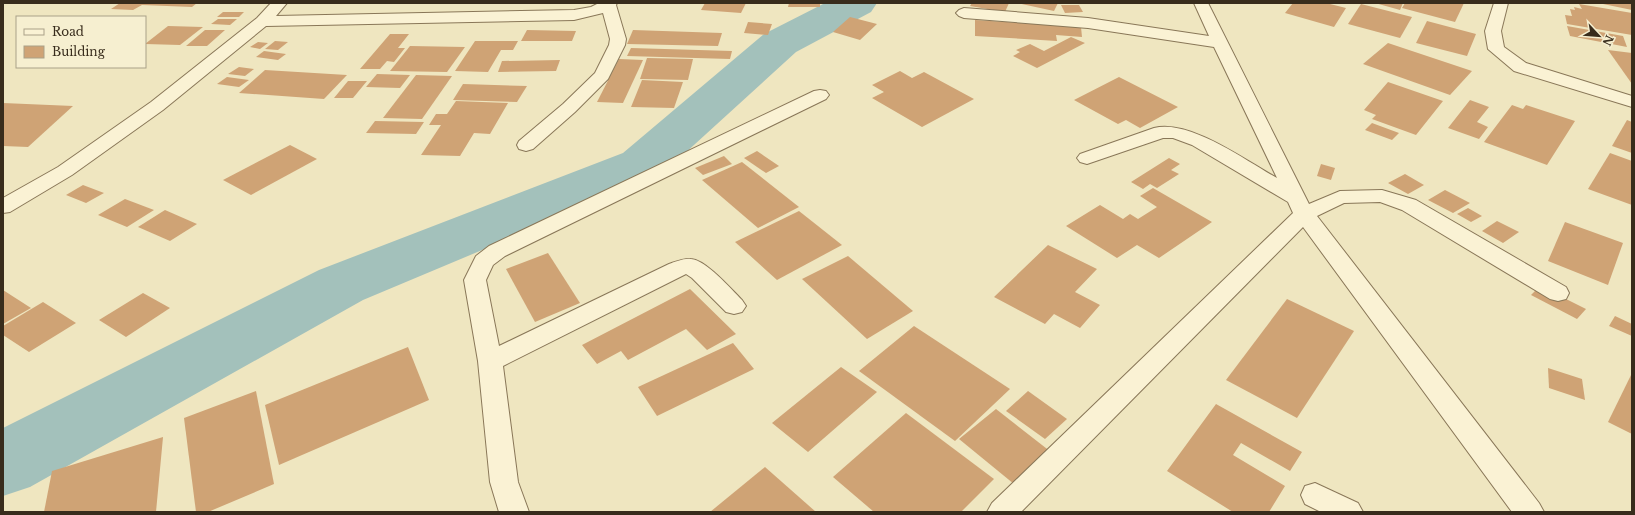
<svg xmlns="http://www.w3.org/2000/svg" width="1635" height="515" viewBox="0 0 1635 515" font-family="'Libre Baskerville',serif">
<rect width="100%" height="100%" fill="#efe6c0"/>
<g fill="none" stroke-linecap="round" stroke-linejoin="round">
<!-- river -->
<path fill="#a3c1bb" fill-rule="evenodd" d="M825 3H877L871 12 796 52 661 175 363 300 30 487 3 496V428L319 270 623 153 764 34Z"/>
</g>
<!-- building -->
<g fill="#cfa375">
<path d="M120 3H197L192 7 142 5 133 10 111 9Z"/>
<path d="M705 3H746L741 13 701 10Z"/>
<path d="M789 3H820V7H788Z"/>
<path d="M972 3H1009L1005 12 970 6Z"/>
<path d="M1017 3H1058L1054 11Z"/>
<path d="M1293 3 1302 4 1303 3H1326L1346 8 1334 27 1285 13Z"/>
<path d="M1375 3H1403L1400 10Z"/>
<path d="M1405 3H1464L1455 22 1402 8Z"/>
<path d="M1603 3H1632V10L1603 4Z"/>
<path d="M1361 4 1412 17 1400 38 1348 24Z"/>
<path d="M1579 4 1632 13V35L1567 24 1565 15 1572 16 1570 9 1575 10 1574 7 1582 9Z"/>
<path d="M1061 5H1079L1083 12 1065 13Z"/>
<path d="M223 12H244L239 17H217Z"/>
<path d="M850 17 877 24 860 40 833 32Z"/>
<path d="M218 19H237L230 25 211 24Z"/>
<path d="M975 20 1081 27 1082 37 1056 35 1057 41 975 36Z"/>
<path d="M1427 21 1476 34 1467 56 1416 43Z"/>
<path d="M748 22 772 24 768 35 744 33Z"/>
<path d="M168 26 203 27 180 45 145 44Z"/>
<path d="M1567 26 1623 36 1627 47 1570 36Z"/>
<path d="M205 30H225L207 46H186Z"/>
<path d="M527 30 576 31 572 41H521Z"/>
<path d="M633 30 722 33 718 46 627 44Z"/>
<path d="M390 34H409L398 48H405L394 62 387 61 380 69H360Z"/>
<path d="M1071 37 1085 43 1037 68 1013 56 1020 52 1016 50 1030 44 1044 51Z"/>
<path d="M275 41 288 42 278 50 265 49Z"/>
<path d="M475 41H518L513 50H501L488 72 455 71Z"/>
<path d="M258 42 268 43 260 49 250 47Z"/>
<path d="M1388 43 1472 71 1450 95 1363 64Z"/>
<path d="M410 46 465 47 447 72 390 71Z"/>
<path d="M631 48 732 51 730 59 627 56Z"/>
<path d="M1608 50 1632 53V84Z"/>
<path d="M264 51 286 54 278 60 256 57Z"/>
<path d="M647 58 693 59 688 80 640 79Z"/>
<path d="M619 59 643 60 623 103 597 102Z"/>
<path d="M560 60 556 71 498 72 502 61Z"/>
<path d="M239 67 254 69 245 76 228 74Z"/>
<path d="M265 70 347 75 324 99 239 93Z"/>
<path d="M900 71 912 78 924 72 974 99 922 127 872 98 884 92 872 85Z"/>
<path d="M377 74 410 75 400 88 366 87Z"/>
<path d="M416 75 452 76 422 119 383 118Z"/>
<path d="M227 77 249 80 239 87 217 84Z"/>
<path d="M1119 77 1178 107 1140 128 1126 120 1118 124 1074 100Z"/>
<path d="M642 80 683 82 674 108 631 107Z"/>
<path d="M348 81H367L353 98H334Z"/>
<path d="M1388 82 1443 101 1416 135 1372 119 1376 115 1364 110Z"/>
<path d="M463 84 527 86 517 102 453 100Z"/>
<path d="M1470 100 1489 107 1477 122 1488 127 1479 139 1448 128Z"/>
<path d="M456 101 508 103 490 134 474 133 460 156 421 155 441 125H429L436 114H447Z"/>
<path d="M3 103 73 106 28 147 3 146Z"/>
<path d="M1512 105 1523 109 1526 105 1575 121 1547 165 1484 142Z"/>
<path d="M1627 120 1632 122V153L1612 146Z"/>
<path d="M375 121 424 122 416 134 366 133Z"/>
<path d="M1372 123 1399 133 1392 140 1365 130Z"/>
<path d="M290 145 317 159 251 195 223 180Z"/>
<path d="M757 151 779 166 766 173 744 158Z"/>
<path d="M1610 153 1632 161V205L1588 189Z"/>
<path d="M724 156 732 164 703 175 695 168Z"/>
<path d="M1169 158 1180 164 1171 170 1179 174 1157 188 1150 184 1143 189 1131 182Z"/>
<path d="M742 162 799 207 758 228 702 180Z"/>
<path d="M1321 164 1335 168 1331 180 1317 176Z"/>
<path d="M1405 174 1424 185 1408 194 1388 183Z"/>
<path d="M83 185 104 193 86 203 66 195Z"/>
<path d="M1153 188 1212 222 1159 258 1137 245 1117 258 1066 226 1100 205 1123 219 1130 214 1138 219 1157 207 1140 196Z"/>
<path d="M1445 190 1470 203 1453 213 1428 200Z"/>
<path d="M125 199 154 210 127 227 98 215Z"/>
<path d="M1468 208 1482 216 1471 222 1457 214Z"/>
<path d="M165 210 197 224 170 241 138 227Z"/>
<path d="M799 211 842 245 777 280 735 242Z"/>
<path d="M1497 221 1519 232 1503 243 1482 231Z"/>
<path d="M1565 222 1623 243 1608 285 1548 261Z"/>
<path d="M1048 245 1097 269 1075 292 1100 305 1080 328 1054 314 1045 324 994 297Z"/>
<path d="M548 253 580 303 535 322 506 269Z"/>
<path d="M848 256 913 311 867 339 802 279Z"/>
<path d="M1540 286 1586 309 1577 319 1531 295Z"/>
<path d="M690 289 736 334 707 350 686 329 628 360 621 351 597 364 582 345Z"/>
<path d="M3 290 31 308 3 324Z"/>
<path d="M143 293 170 308 126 337 99 320Z"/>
<path d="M1287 299 1354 331 1297 418 1226 380Z"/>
<path d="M43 302 76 323 29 352 3 335V326Z"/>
<path d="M1615 316 1632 324V336L1609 326Z"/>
<path d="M914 326 1010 389 955 441 859 371Z"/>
<path d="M733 343 754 369 657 416 638 387Z"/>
<path d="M408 347 429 400 279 465 265 405Z"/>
<path d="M841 367 877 392 808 452 772 423Z"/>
<path d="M1548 368 1582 379 1585 400 1549 388Z"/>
<path d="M1632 373V434L1608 422Z"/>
<path d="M256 391 274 484 208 512H196L184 418Z"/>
<path d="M1028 391 1067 419 1045 439 1006 411Z"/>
<path d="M1216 404 1302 452 1290 471 1241 443 1233 455 1285 486 1269 512H1233L1167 471Z"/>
<path d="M996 409 1051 452 1014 484 959 439Z"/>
<path d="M906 413 994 479 961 512H874L833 477Z"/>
<path d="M163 437 156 512H44L52 471Z"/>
<path d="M765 467 816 512H710Z"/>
</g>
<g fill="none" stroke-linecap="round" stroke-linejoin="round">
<defs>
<g id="minor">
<path d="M271 3H287L276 16 574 10 591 7 599 3H617L616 5 626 39 625 45 608 79 575 112 533 149 526 151 519 149 517 145 519 141 563 104 595 73 609 45 610 39 603 13 574 20 266 26 163 110 72 175 10 212 3 213V198L58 167 151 102 257 18Z"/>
<path d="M1194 3H1208L1309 204 1340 191 1382 190 1416 200 1566 287 1569 293 1566 299 1558 301 1550 299 1402 210 1380 202 1344 203 1317 216 1539 503 1544 512H1512L1303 227 1021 512H987L992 503 1293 213 1288 202 1192 145 1173 138H1163L1087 164 1080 162 1077 158 1080 154 1154 128C1190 119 1246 161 1277 178L1214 47 1088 28 964 18 959 16 956 13 959 10 964 8 1088 18 1209 36Z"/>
<path d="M1494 3H1508L1501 31 1504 47 1526 63 1632 96V107L1514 71 1488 49 1485 31Z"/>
<path d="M820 90 826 91 829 95 826 99 505 256 493 265 486 280 499 346 669 264C675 262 684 258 691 259 706 260 731 289 742 300L746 306 742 312 734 314 726 312 692 278 686 274 684 275 503 366 518 482 529 512H499L490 482 478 361 464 280 476 256 489 246 814 91Z"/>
<path d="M1315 483 1358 503 1363 512H1321L1305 504 1301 495 1305 486Z"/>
</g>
</defs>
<!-- minor casing -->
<use href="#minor" stroke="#897758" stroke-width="2"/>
<!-- minor -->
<use href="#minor" fill="#faf2d4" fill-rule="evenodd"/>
</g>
<!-- border -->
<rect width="1635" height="515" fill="none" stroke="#382c1c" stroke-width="8"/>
<!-- legend -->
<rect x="16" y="16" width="130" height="52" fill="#f6efd0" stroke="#aaa188"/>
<rect x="24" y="29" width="20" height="6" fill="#faf2d4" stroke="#aaa188"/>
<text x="52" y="36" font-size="12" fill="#382c1c">Road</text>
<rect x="24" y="46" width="20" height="12" fill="#cfa375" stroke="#aaa188"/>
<text x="52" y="56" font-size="12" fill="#382c1c">Building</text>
<!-- north arrow -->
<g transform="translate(1599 36) rotate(116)" stroke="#f6efd0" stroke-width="3" paint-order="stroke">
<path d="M0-3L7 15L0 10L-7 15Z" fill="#382c1c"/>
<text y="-6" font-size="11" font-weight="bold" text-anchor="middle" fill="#382c1c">N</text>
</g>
</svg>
